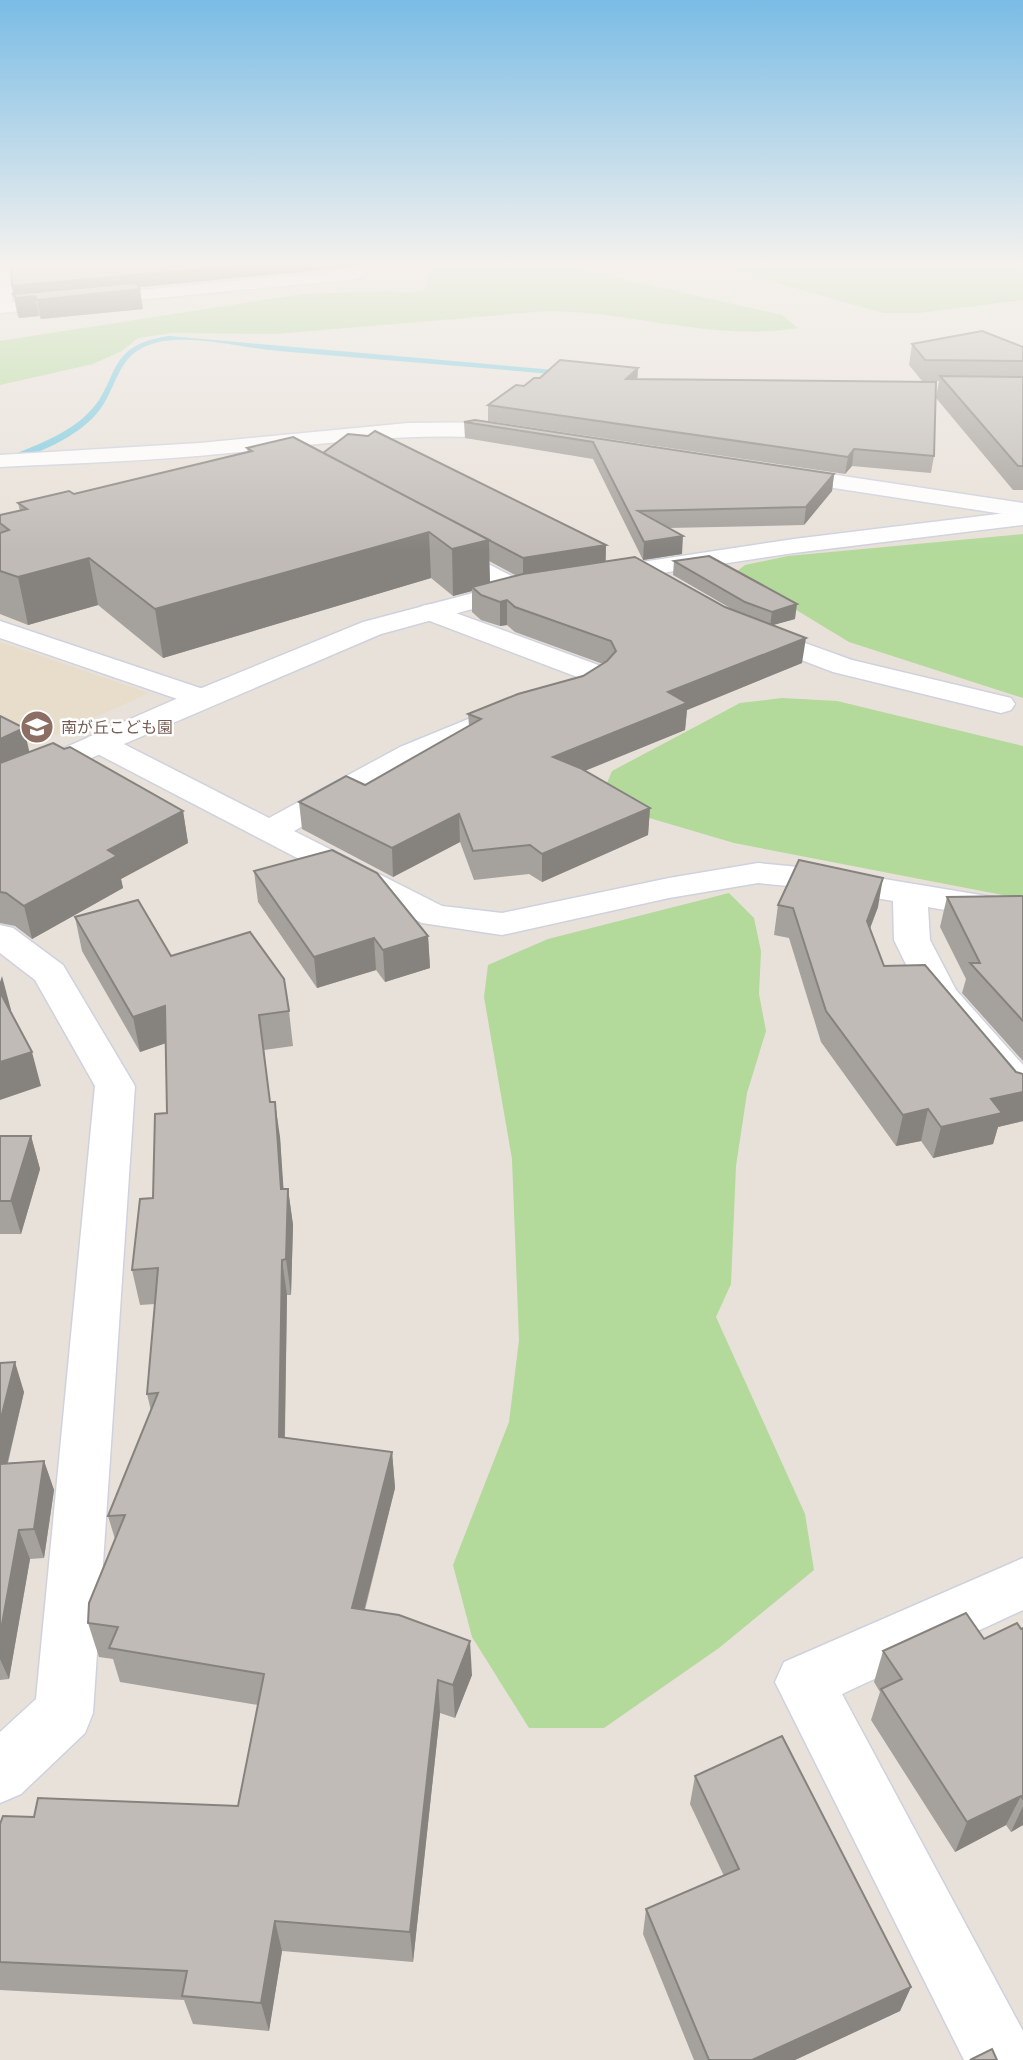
<svg xmlns="http://www.w3.org/2000/svg" width="1023" height="2060" viewBox="0 0 1023 2060" font-family="Ubuntu,'Noto Sans JP',sans-serif">
<rect width="100%" height="100%" fill="#e8e1d9"/>
<!-- education -->
<path fill="#e8ddca" d="M0 642 149 693 0 760Z"/>
<!-- green -->
<g fill="#b3d99b">
<path d="M430 262H557L591 272 782 315 798 328C714 342 631 311 547 311L275 334 172 333 138 338 122 351 93 364 0 385V341L303 294 390 291 409 293 425 290Z"/>
<path d="M703 262H1023V300L919 313H883Z"/>
<path d="M1023 534V698L849 642 735 573 745 565 788 556Z"/>
<path d="M782 698 837 701 1023 746V899L734 843 619 809 604 790 612 771 740 703Z"/>
<path d="M729 893 754 918 761 951 759 994 766 1031 747 1093 736 1166 731 1284 716 1317 805 1514 814 1570 719 1648 604 1728H529L472 1637 453 1565 509 1422 519 1340 512 1159 484 997 488 965 548 939Z"/>
</g>
<g fill="none" stroke-linecap="round" stroke-linejoin="round">
<!-- stream -->
<path fill="#76c9e0" fill-rule="evenodd" d="M169 336 566 371 570 373 566 375C470 367 375 359 279 351 240 348 177 329 142 348 118 360 115 389 101 408 80 438 33 455 0 466V460C28 448 60 438 83 418 123 384 100 346 169 336Z"/>
<defs>
<g id="minor">
<path d="M0 262H10L12 302 352 270 363 262H381L356 279 0 313Z"/>
<path d="M408 423C446 423 486 420 523 430L526 434 523 438 516 440C419 430 326 444 229 453 153 461 76 463 0 467V455L200 443Z"/>
<path d="M783 467 1023 503V517L775 479 772 474 775 469Z"/>
<path d="M444 541 527 584 531 589 527 594 518 597 509 594 435 553 432 548 435 543Z"/>
<path d="M431 604 609 669 613 675C600 693 574 707 552 701L548 695 552 689 580 678 422 618 418 612 422 606Z"/>
<path d="M0 621 212 692 216 698 212 704 202 707 192 704 0 638Z"/>
<path d="M755 625 852 660 1011 698 1015 704 1011 710 1001 713 833 672 746 639 742 633 746 627Z"/>
<path d="M505 704 515 707 520 713 515 719 422 759 294 831 442 906 502 913 669 878 758 863 830 870 1023 902V924L928 907 930 940 956 990 1023 1065V1105L1009 1101 921 995 894 940 893 901 830 890 758 883 669 898 502 935 422 923 88 749 84 743 88 737 99 734 110 737 269 818 400 747Z"/>
<path d="M0 925 13 928 63 965 135 1086 93 1713 85 1733 21 1794 0 1803V1732L36 1699 95 1086 35 980 0 953Z"/>
<path d="M1023 1558V1610L842 1694 1023 2031V2060H964L775 1682 784 1662Z"/>
</g>
<g id="tertiary">
<path d="M1023 511V525L794 553 602 582 593 580 590 575 593 570 602 568 794 539Z"/>
<path d="M522 580 531 583 535 588 531 593 381 634 0 797V776L192 692 363 622Z"/>
</g>
</defs>
<!-- minor casing -->
<use href="#minor" stroke="#cfd2de" stroke-width="3"/>
<!-- tertiary casing -->
<use href="#tertiary" stroke="#cfd2de" stroke-width="3"/>
<!-- minor -->
<use href="#minor" fill="#fff" fill-rule="evenodd"/>
<!-- tertiary -->
<use href="#tertiary" fill="#fff" fill-rule="evenodd"/>
</g>
<!-- wall -->
<g fill="#a5a19d" fill-rule="evenodd">
<path d="M351 267 139 287 143 309 41 319 39 316 19 318 17 314 12 286Z"/>
<path d="M912 344 1023 347V490H1013L936 398 934 456 931 473 852 466 845 474 488 421V405L540 378 638 368 637 379 936 398 939 381H922L909 365Z"/>
<path d="M464 422 834 474 832 491 804 525 668 528 682 554 643 560 593 459 465 438Z"/>
<path d="M247 448 323 453 606 545V561L737 612 673 575 674 561 795 619 772 625 802 663 687 710 685 730 585 771 650 808 648 835 542 882 529 874 474 880 460 842 393 877 302 829 299 802 365 785 469 726 468 714 583 676 603 664 515 632 507 625 500 626 481 620 472 612V591L453 596 431 578 163 658 98 605 28 625 0 614V515L20 511 18 503 74 494 248 453ZM489 561 517 576 490 583Z"/>
<path d="M0 716 30 752 183 811 188 843 121 879 123 888 32 939 15 926 0 923Z"/>
<path d="M254 871 428 936 430 968 385 982 376 970 317 988 258 902Z"/>
<path d="M947 897H1023V1061L962 993 966 979 940 927Z"/>
<path d="M778 905 878 907 870 929 884 966 1016 1072 1023 1074V1121L998 1127 993 1144 933 1158 921 1141 896 1146 821 1042 789 938 774 935Z"/>
<path d="M75 917 171 956 289 1011 293 1046 264 1050 270 1102 280 1137 283 1189H288L293 1225 291 1295H287L285 1438 392 1452 395 1488 365 1610 472 1675 455 1718 440 1713 413 1962 282 1951 269 2031 193 2024 184 2000 0 1990V1824L34 1817 238 1806 258 1705 120 1682 113 1659 99 1657 88 1623 115 1539 108 1516 151 1411 147 1394 155 1304 140 1305 132 1270 153 1198 167 1113 166 1043 140 1052 82 951Z"/>
<path d="M0 1136H31L40 1169 21 1234H0Z"/>
<path d="M0 1363 24 1392 8 1463 44 1461 54 1490 44 1558 30 1559 9 1679 0 1680Z"/>
<path d="M1023 1628V1825L1011 1832 1006 1825 955 1852 871 1720 880 1692 874 1682 883 1651 984 1639Z"/>
<path d="M695 1776 911 1987 900 2011 795 2060H694L643 1934 646 1909 724 1876 690 1804Z"/>
</g>
<!-- shaded-wall -->
<g fill="#86837f">
<path d="M280 262H360L351 267 35 297 39 316 19 318 12 286Z"/>
<path d="M140 289 143 309 41 319 37 300Z"/>
<path d="M638 368 637 384 626 379Z"/>
<path d="M854 449 852 466 845 474 848 457Z"/>
<path d="M834 474 832 491 804 525 806 507Z"/>
<path d="M429 532 431 578 163 658 155 609Z"/>
<path d="M683 536 682 554 643 560 644 542Z"/>
<path d="M489 540 490 586 472 587V591L453 596 452 549Z"/>
<path d="M606 545 605 566 523 579V558Z"/>
<path d="M89 558 98 605 28 625 18 577Z"/>
<path d="M507 600V625L500 626V602Z"/>
<path d="M797 604 795 619 770 626 772 612Z"/>
<path d="M806 638 802 663 687 710 685 730 552 784 553 757 668 692Z"/>
<path d="M24 728 31 759 0 773V739Z"/>
<path d="M650 808 648 835 542 882V854Z"/>
<path d="M183 811 188 843 121 879 123 888 32 939 24 906 108 850Z"/>
<path d="M459 814 460 842 393 877 392 848Z"/>
<path d="M883 878 878 907 861 951 867 921Z"/>
<path d="M428 936 430 968 385 982 383 950Z"/>
<path d="M374 938 376 970 317 988 314 957Z"/>
<path d="M2 976 11 1010V1015L0 1001V982Z"/>
<path d="M165 1006 172 1041 140 1052 133 1017Z"/>
<path d="M32 1052 41 1086 0 1100V1062Z"/>
<path d="M1023 1092V1121L998 1127 993 1144 933 1158 941 1127 991 1099Z"/>
<path d="M275 1102 280 1137 286 1225 281 1189Z"/>
<path d="M928 1109 921 1141 896 1146 903 1115Z"/>
<path d="M31 1136 40 1169 21 1234 11 1201Z"/>
<path d="M288 1189 293 1225 291 1295 286 1259Z"/>
<path d="M282 1260 287 1295 284 1472 279 1437Z"/>
<path d="M15 1362 24 1392 0 1494V1422Z"/>
<path d="M392 1452 395 1488 356 1642 352 1608Z"/>
<path d="M44 1461 54 1490 44 1558 34 1529Z"/>
<path d="M19 1530 30 1559 9 1679 0 1659V1635Z"/>
<path d="M470 1641 472 1675 455 1718 453 1685Z"/>
<path d="M438 1680 440 1713 413 1962 410 1932Z"/>
<path d="M1021 1796 1006 1825 955 1852 967 1822Z"/>
<path d="M1023 1806V1825L1011 1832Z"/>
<path d="M275 1921 282 1951 269 2031 261 2003Z"/>
<path d="M911 1987 900 2011 795 2060H752Z"/>
</g>
<!-- building -->
<g fill="#c0bbb6" stroke="#86837f" stroke-width="2">
<path d="M11 262H280L12 286Z"/>
<path d="M136 283 140 289 37 300 35 296 16 298 13 294Z"/>
<path d="M982 331 1023 347V361L925 360 912 344Z"/>
<path d="M560 360 638 368 626 379 936 382 934 456 854 449 848 457 488 405 516 385 524 386 534 378H540Z"/>
<path d="M940 376 1023 377V466H1018Z"/>
<path d="M475 420 834 474 806 507 638 511 683 536 644 542 593 442 464 422Z"/>
<path d="M375 431 606 545 523 558 323 453 348 434 368 436Z"/>
<path d="M293 437 489 540 452 549 429 532 155 609 89 558 18 577 0 571V533L9 530 0 523V515L27 509 18 503 69 491 74 494 252 451 247 448Z"/>
<path d="M709 556 797 604 772 612 745 602 674 561Z"/>
<path d="M635 557 725 607 806 638 668 692 687 703 553 757 580 768 650 808 542 854 530 845 473 851 459 814 392 848 299 802 346 776 365 785 481 719 468 714 518 694 583 676 607 661 616 651 611 641 515 607 507 600 500 602 481 595 472 587 523 574Z"/>
<path d="M0 716 24 728 0 739Z"/>
<path d="M53 743 64 749 70 747 183 811 108 850 117 856 24 906 6 893 0 892V763Z"/>
<path d="M332 850 377 873 428 936 383 950 374 938 314 957 254 871Z"/>
<path d="M799 860 883 878 867 921 884 966 925 965 1016 1072 1023 1074V1092L991 1099 1002 1113 941 1127 928 1109 903 1115 826 1011 793 908 778 905Z"/>
<path d="M1022 896 1023 897V1021L970 963H980L947 897Z"/>
<path d="M138 900 171 956 250 932 284 979 289 1011 259 1015 270 1102H275L281 1189H288L286 1259 282 1260 279 1437 392 1452 352 1608 399 1615 470 1641 453 1685 438 1680 410 1932 275 1921 261 2003 182 1996 187 1971 0 1962V1824L3 1816 34 1817 38 1798 238 1806 264 1674 109 1648 118 1627 88 1623 89 1603 125 1515 108 1516 158 1393 147 1394 158 1268 132 1270 140 1199 153 1198 155 1114 167 1113 165 1006 133 1017 75 917Z"/>
<path d="M0 992 32 1052 0 1062Z"/>
<path d="M0 1136H31L11 1201H0Z"/>
<path d="M15 1362 0 1422V1363Z"/>
<path d="M44 1461 34 1529 19 1530 0 1635V1464Z"/>
<path d="M966 1613 984 1639 1017 1623 1021 1629 1023 1628V1799L1021 1796 967 1822 881 1689 902 1679 883 1651Z"/>
<path d="M782 1736 911 1987 752 2060H709L646 1909 739 1869 695 1776Z"/>
<path d="M992 2049 997 2060H970Z"/>
</g>
<!-- sky -->
<linearGradient id="sky" x2="0" y2="1"><stop stop-color="#7abce5"/><stop offset="0.48" stop-color="#f5f2ee"/><stop offset="1" stop-color="#f5f2ee" stop-opacity="0"/></linearGradient>
<rect width="1023" height="550" fill="url(#sky)"/>
<!-- icons -->
<defs>
<symbol id="school-disc" viewBox="-11 -11 22 22"><circle r="9.5" fill="#8d6e63" stroke="#fff"/><path d="M0-5L7-2L0 1L-7-2ZM-4 1L0 2.5L4 1V4Q0 6-4 4Z" fill="#fff"/></symbol>
</defs>
<g fill-rule="evenodd">
<use href="#school-disc" x="18" y="708" width="38" height="38"/>
</g>
<g text-anchor="middle" stroke-width="5" stroke-linejoin="round" paint-order="stroke">
<!-- far-education labels -->
<g font-size="16" fill="#785e54" stroke="#fff" text-anchor="start">
<text x="61" y="733">南が丘こども園</text>
</g>
</g>
</svg>
